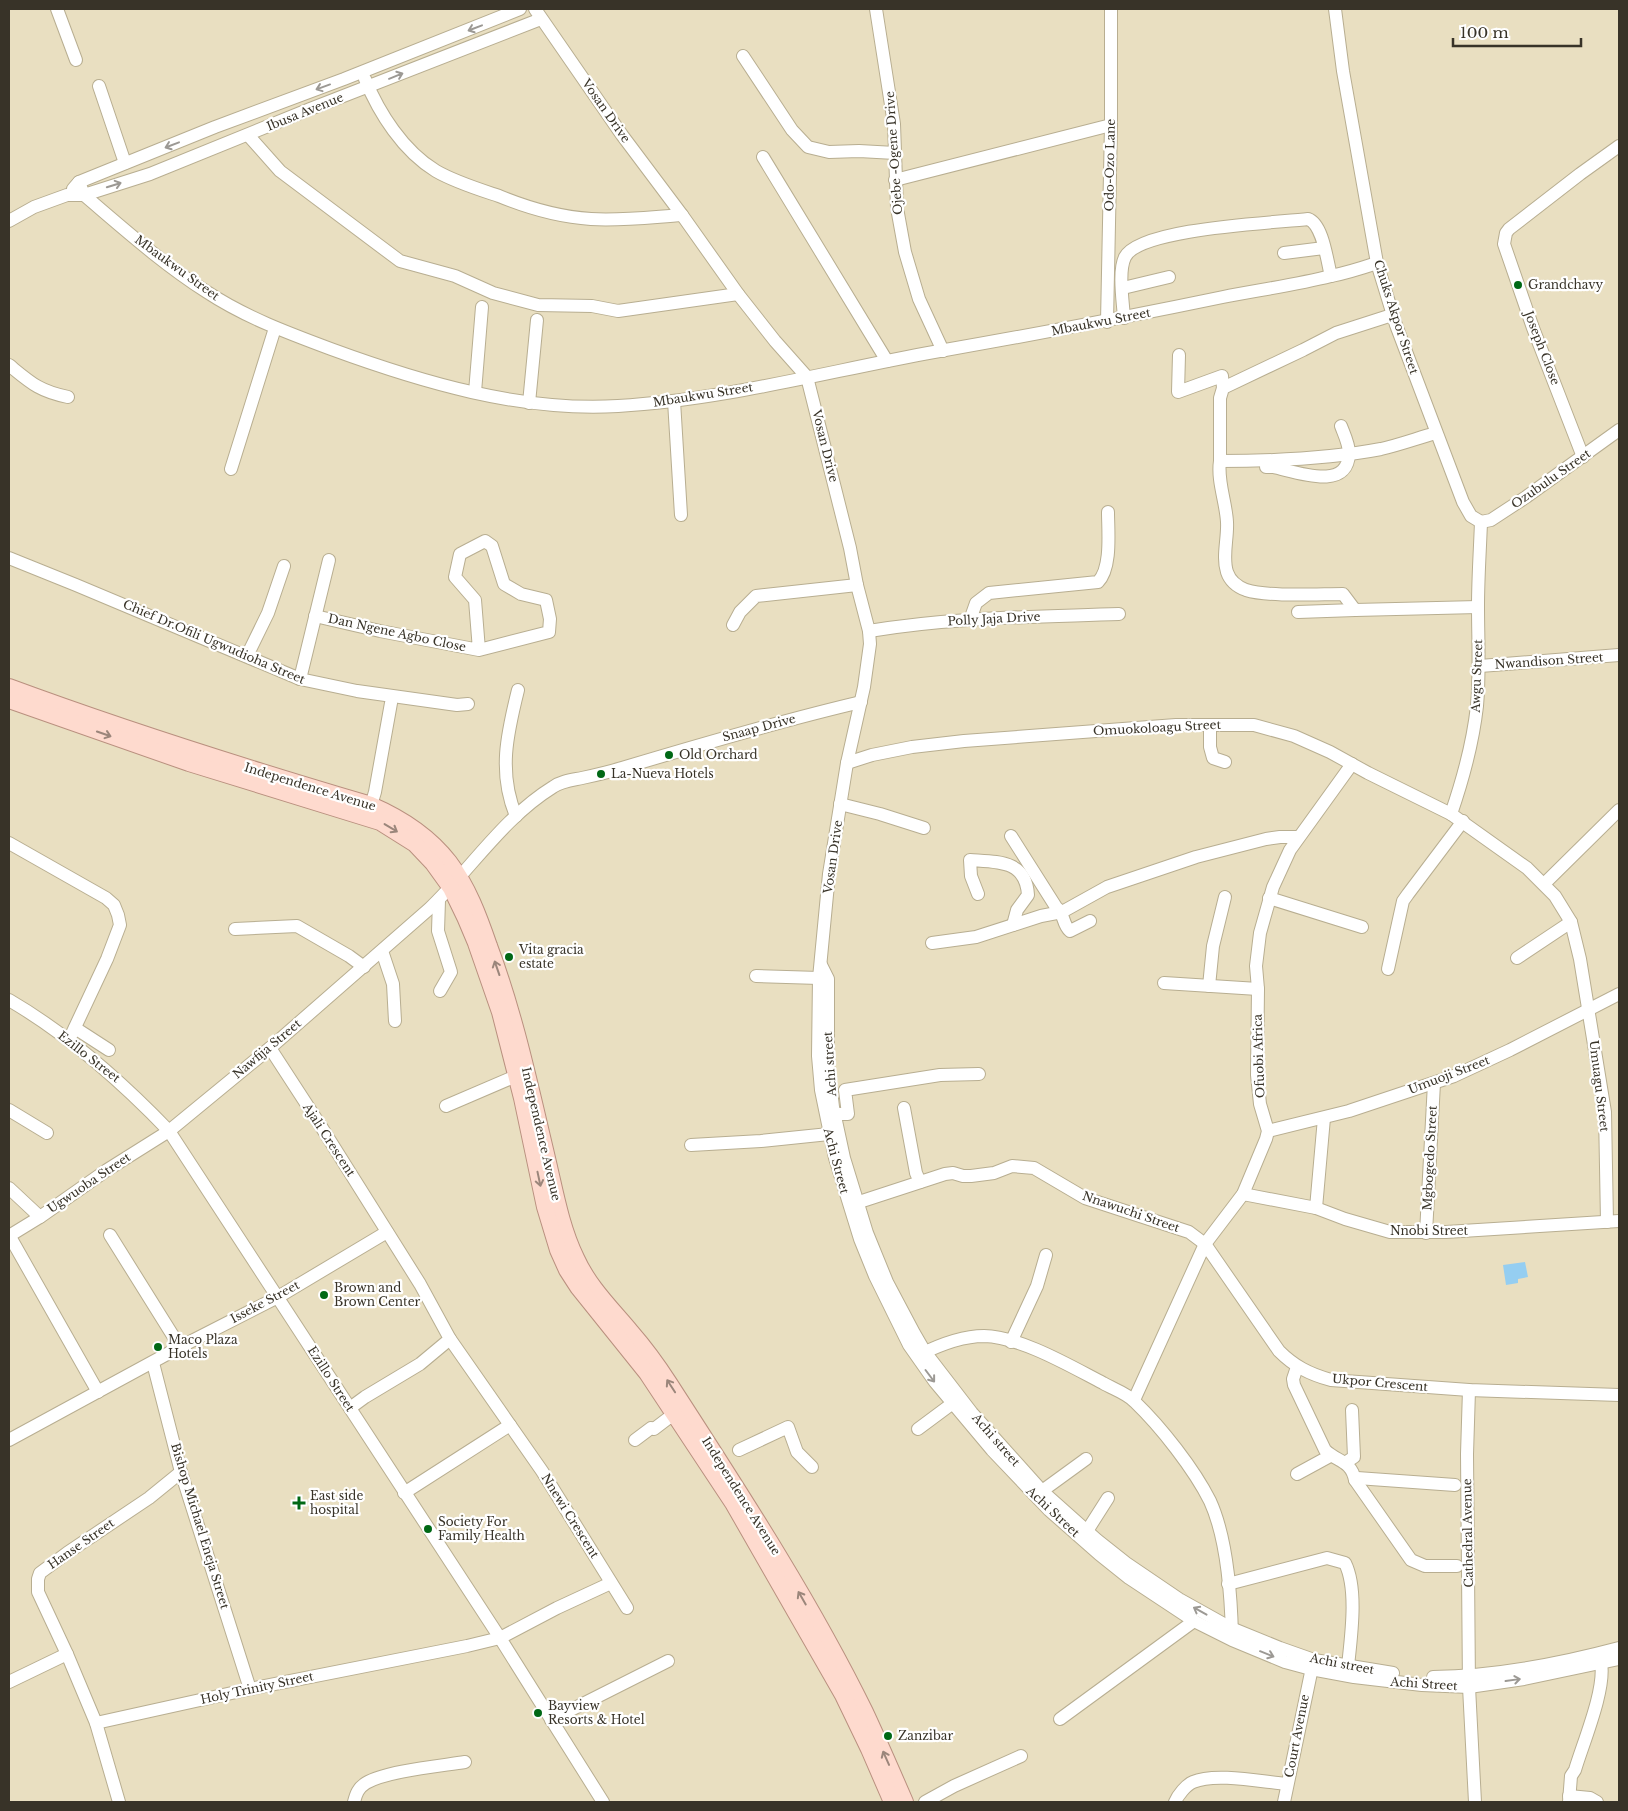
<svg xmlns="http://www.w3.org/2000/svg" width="1628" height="1811" viewBox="0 0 1628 1811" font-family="'Libre Baskerville',serif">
<rect width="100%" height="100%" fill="#e9dfc1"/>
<!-- water -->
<path fill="#95cef1" d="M1525 1262 1528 1277 1518 1279V1283L1506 1285 1503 1265Z"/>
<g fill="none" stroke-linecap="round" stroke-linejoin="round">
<defs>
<g id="minor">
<path d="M57 9 76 60"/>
<path d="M535 9 622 135 682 215 738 294 775 341 807 377 850 548 857 585 869 631 870 644 864 687 847 763 829 874 819 978 818 1056 821 1090 835 1158 860 1239 875 1276 909 1345 935 1382 992 1450 1049 1510 1099 1554 1129 1578 1194 1621 1232 1640 1285 1662 1311 1669 1354 1677 1422 1685 1469 1687 1524 1679 1619 1659"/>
<path d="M876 9 894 124 897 208 905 252 919 299 943 351"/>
<path d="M1335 9 1343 71 1377 263 1396 325 1463 502 1471 516 1481 522"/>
<path d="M743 56 792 130 808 147 829 152 859 151 895 153"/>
<path d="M365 79C379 113 403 151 436 171 455 182 478 189 499 196 528 208 560 217 591 219 621 221 652 217 682 215"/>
<path d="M99 86 125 163"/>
<path d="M248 135 280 171 400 261 455 276 493 293 538 305 592 306 618 311 738 294"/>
<path d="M763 157 887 361"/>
<path d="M895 180 1111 125"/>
<path d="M79 182 84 195C124 229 163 264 207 292 245 317 288 333 331 349 421 382 521 412 618 406 724 400 829 371 934 352 1031 335 1127 317 1223 297 1259 290 1295 285 1331 276 1346 273 1362 268 1377 263"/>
<path d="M73 189 79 182 215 127 344 79 520 9"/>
<path d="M9 221 34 207 67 195H84L150 174 310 109 541 19"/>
<path d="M1284 253 1324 248"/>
<path d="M1123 288 1169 277"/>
<path d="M1392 315 1336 333 1303 350 1223 388 1220 398V461C1217 481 1226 502 1227 522 1228 538 1222 557 1227 572 1230 581 1238 587 1246 590 1268 597 1318 594 1343 594L1355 610 1478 607"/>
<path d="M1124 318C1123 302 1118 271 1125 257 1140 228 1274 223 1308 219 1323 224 1327 261 1331 276"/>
<path d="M1107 322 1111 125V9"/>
<path d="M1179 355 1178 392 1222 376 1223 388"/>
<path d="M9 365C31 383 39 391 68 397"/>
<path d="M475 392 482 307"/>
<path d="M674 401 681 515"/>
<path d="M529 403 537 320"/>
<path d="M1583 457 1533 328 1504 244 1506 233 1509 229 1580 174 1619 146"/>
<path d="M1220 461C1274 461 1328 459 1381 449 1399 445 1418 438 1436 433"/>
<path d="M1266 467H1273C1297 472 1348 492 1349 453 1349 444 1344 434 1341 426"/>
<path d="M231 469 275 328"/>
<path d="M1481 522C1480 550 1478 578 1478 606 1478 640 1480 673 1477 706 1473 742 1463 779 1451 814L1527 868 1555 896 1571 922 1580 959 1605 1112 1607 1222"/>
<path d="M1481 522 1491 520 1526 497 1619 430"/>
<path d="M9 558 76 585 300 679 357 691 457 705 468 704"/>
<path d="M1298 612 1355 610"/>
<path d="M315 616 380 631 479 650 549 632 550 619 546 600 521 594 504 584 492 546 485 541 460 554 455 577 475 600 479 650"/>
<path d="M970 620 976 603 989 593 1098 582C1112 568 1108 531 1108 512"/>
<path d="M733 625 740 612 756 596 857 585"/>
<path d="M869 631C951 617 1036 617 1119 614"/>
<path d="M247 656 268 613 284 566"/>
<path d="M1480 666 1619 655"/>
<path d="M300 679 329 560"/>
<path d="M1210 725V747L1213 758 1225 762"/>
<path d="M847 763 872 755 912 747 964 741 1176 725H1254L1294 736 1330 752 1368 773 1451 814"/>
<path d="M840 804 880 814 924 828"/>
<path d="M371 805 375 792 391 703"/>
<path d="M516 816C498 773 507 734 518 690"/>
<path d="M1011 836 1056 907C1065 914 1062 924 1070 931L1090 921"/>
<path d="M9 843 106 898 114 905 118 915 120 925 107 959 69 1040"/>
<path d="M1544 884 1619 810"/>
<path d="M978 894 971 876 970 860C998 862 1026 860 1028 895L1017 910 1013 925"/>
<path d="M1269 898 1362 927"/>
<path d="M439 900 438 931 451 972 440 991"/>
<path d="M235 929 297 926 349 956 364 967"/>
<path d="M932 943 976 937 1041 916 1062 912 1107 887 1196 857 1266 839 1280 837H1298"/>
<path d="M382 951 393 984 395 1021"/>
<path d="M1517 958 1571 922"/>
<path d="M821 965 828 979V1065L833 1107 844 1158 867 1233 887 1282 914 1333 925 1352 972 1413 1042 1491 1097 1540 1126 1563 1179 1599 1231 1628 1280 1648 1314 1660 1393 1673"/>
<path d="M1388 969 1403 901 1408 894 1463 821"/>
<path d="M756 976 819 978"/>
<path d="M1164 983 1258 989"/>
<path d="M1209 986 1213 946 1225 897"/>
<path d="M9 1000C69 1035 121 1081 169 1131L500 1638 603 1802"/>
<path d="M75 1028 109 1050"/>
<path d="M270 1048 322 1128 420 1284 450 1339 420 1364 365 1397 350 1408"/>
<path d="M446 1106 516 1076"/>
<path d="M904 1108 916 1173 920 1182"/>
<path d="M9 1110 47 1133"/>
<path d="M835 1114H848L845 1090 940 1075 979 1074"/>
<path d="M1268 1131 1349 1111 1454 1076 1510 1050 1619 994"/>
<path d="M691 1145 761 1141 829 1134"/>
<path d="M9 1188 40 1217"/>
<path d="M1243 1194 1316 1208 1345 1219 1390 1232H1446L1619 1221"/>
<path d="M850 1205 945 1174 953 1173 963 1176H971L994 1173 1012 1166 1034 1168 1085 1198 1189 1232 1205 1244 1279 1351C1294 1366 1309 1374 1331 1380L1469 1390 1619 1395"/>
<path d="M1316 1208 1324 1118"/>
<path d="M1426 1233 1434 1083"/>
<path d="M9 1235 98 1392"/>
<path d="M110 1235 180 1347"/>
<path d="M9 1236 40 1217 107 1170 169 1131 270 1048 429 909C471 869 503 818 553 787 561 781 572 780 582 778 596 775 609 772 622 768 702 744 780 721 861 702"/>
<path d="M450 1339 542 1471 627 1608"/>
<path d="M1011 1342 1037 1286 1046 1255"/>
<path d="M919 1355C939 1345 962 1336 984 1336 1021 1337 1070 1366 1103 1383 1113 1389 1127 1393 1135 1402 1161 1427 1194 1469 1210 1501 1227 1538 1231 1595 1232 1635"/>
<path d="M153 1363 181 1472 250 1689"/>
<path d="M1297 1367 1293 1379 1294 1385 1325 1450C1337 1462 1351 1460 1355 1480L1411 1560 1425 1566H1457"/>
<path d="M1469 1390 1467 1454 1469 1687 1475 1802"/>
<path d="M1134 1400 1205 1244 1243 1194 1266 1139 1268 1131 1260 1104 1257 1075 1258 989 1256 966 1260 933 1273 887 1290 850 1352 764"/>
<path d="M918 1429 953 1403"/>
<path d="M9 1440 180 1347 278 1297 387 1232"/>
<path d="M635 1440 651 1428 654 1429 675 1413"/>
<path d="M739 1450 788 1427 797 1452 812 1467"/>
<path d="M1345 1463 1354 1457 1352 1410"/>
<path d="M1297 1474 1330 1456"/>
<path d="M1355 1480 1357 1478 1455 1485"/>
<path d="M1042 1491 1086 1459"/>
<path d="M404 1493 510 1425"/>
<path d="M1087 1531 1108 1498"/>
<path d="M1228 1584 1327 1558 1345 1563C1358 1589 1351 1637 1348 1666"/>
<path d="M1433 1677C1495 1676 1559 1664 1619 1648"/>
<path d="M9 1682 67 1654"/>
<path d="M1060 1719 1194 1621"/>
<path d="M551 1720 668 1661"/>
<path d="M96 1723 250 1689 467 1646 500 1638 557 1608 611 1583"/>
<path d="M1569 1796 1590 1798 1597 1802"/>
<path d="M119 1802 96 1723 67 1654 38 1592V1579L40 1573 67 1553 149 1498 181 1472"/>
<path d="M354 1802C356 1794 358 1788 366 1783 386 1771 440 1766 465 1762"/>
<path d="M925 1802 954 1786 1021 1756"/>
<path d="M1175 1802C1178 1795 1186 1785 1193 1782 1215 1772 1263 1782 1287 1784"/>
<path d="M1284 1802 1313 1663"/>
<path d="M1569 1802 1571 1776 1575 1770C1583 1743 1606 1689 1601 1663"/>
</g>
<g id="major">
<path d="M9 687C128 731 249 769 371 805 401 818 429 836 449 862 468 887 479 917 489 946 515 1015 530 1087 547 1158 555 1192 561 1227 576 1258 589 1287 612 1309 631 1332 645 1348 658 1366 669 1383 738 1490 809 1598 865 1712 879 1742 892 1772 905 1802"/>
<path d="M9 700 189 763 380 822 415 844 433 863 451 888 465 917 476 943 500 1012 522 1098 545 1207 558 1250 567 1270 578 1287 647 1373 733 1503 843 1695 869 1749 892 1802"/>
</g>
</defs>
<!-- minor casing -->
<use href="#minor" stroke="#b8ae91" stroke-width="14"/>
<!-- major casing -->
<use href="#major" stroke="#b9907f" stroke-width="18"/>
<!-- minor -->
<use href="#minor" stroke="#fff" stroke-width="12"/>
<!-- major -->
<use href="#major" stroke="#fedace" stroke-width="16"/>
</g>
<!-- one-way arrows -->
<defs><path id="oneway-shaft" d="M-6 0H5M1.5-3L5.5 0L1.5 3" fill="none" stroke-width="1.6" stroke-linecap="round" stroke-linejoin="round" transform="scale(1.25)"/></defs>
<g stroke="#9c9994">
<use href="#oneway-shaft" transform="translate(475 28) rotate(159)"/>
<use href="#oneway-shaft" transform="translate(396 76) rotate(-22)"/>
<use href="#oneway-shaft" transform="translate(323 87) rotate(160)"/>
<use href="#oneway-shaft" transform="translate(172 145) rotate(159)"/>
<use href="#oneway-shaft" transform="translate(114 185) rotate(-17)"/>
<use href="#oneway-shaft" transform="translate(930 1376) rotate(53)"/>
<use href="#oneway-shaft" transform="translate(1200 1611) rotate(-151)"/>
<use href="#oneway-shaft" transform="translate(1267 1654) rotate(22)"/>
<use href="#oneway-shaft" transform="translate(1513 1680) rotate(-8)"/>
</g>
<g stroke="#9b867b">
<use href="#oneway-shaft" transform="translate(104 734) rotate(19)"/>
<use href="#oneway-shaft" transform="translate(391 828) rotate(31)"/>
<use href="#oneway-shaft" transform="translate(497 968) rotate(-109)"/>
<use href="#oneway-shaft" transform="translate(539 1179) rotate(78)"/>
<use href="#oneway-shaft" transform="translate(671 1386) rotate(-123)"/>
<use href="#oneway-shaft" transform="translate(802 1598) rotate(-120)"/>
<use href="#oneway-shaft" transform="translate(886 1758) rotate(-114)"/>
</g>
<!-- markers -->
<g fill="#006815" stroke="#fff" stroke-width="2">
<circle cx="1518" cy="285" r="5"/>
<circle cx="669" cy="755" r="5"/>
<circle cx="601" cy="774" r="5"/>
<circle cx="509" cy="957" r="5"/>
<circle cx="324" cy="1295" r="5"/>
<circle cx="158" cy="1347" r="5"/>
<path d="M296.5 1495.5h5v5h5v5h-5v5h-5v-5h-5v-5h5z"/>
<circle cx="428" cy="1529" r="5"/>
<circle cx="538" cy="1713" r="5"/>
<circle cx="888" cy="1736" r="5"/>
</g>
<g text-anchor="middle" stroke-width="4.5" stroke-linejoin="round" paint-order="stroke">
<!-- street labels -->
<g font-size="12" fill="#383328" stroke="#fff">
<text transform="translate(606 111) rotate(55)" y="4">Vosan Drive</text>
<text transform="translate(305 112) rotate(-22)" y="4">Ibusa Avenue</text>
<text transform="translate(894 153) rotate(-94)" y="4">Ojebe -Ogene Drive</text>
<text transform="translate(1110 165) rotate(-89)" y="4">Odo-Ozo Lane</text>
<text transform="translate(177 268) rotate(36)" y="4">Mbaukwu Street</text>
<text transform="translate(1396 317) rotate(72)" y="4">Chuks Akpor Street</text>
<text transform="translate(1101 322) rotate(-11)" y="4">Mbaukwu Street</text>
<text transform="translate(1542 348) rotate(69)" y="4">Joseph Close</text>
<text transform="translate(703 395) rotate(-9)" y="4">Mbaukwu Street</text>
<text transform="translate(825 446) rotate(76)" y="4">Vosan Drive</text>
<text transform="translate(1551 479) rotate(-35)" y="4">Ozubulu Street</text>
<text transform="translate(994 619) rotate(-3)" y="4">Polly Jaja Drive</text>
<text transform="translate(397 633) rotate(12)" y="4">Dan Ngene Agbo Close</text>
<text transform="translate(214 642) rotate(23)" y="4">Chief Dr.Ofili Ugwudioha Street</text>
<text transform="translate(1549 661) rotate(-4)" y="4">Nwandison Street</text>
<text transform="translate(1477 676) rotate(-88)" y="4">Awgu Street</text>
<text transform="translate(759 728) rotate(-15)" y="4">Snaap Drive</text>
<text transform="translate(1157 728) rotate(-3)" y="4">Omuokoloagu Street</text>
<text transform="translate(310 787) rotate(17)" y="4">Independence Avenue</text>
<text transform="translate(833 857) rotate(-82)" y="4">Vosan Drive</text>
<text transform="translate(267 1049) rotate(-40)" y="4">Nawfija Street</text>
<text transform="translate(1259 1056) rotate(-92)" y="4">Ofuobi Africa</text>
<text transform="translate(89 1057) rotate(38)" y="4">Ezillo Street</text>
<text transform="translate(830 1064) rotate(-94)" y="4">Achi street</text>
<text transform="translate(1449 1075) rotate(-21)" y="4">Umuoji Street</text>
<text transform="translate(1599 1086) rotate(83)" y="4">Umuagu Street</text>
<text transform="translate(541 1134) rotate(77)" y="4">Independence Avenue</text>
<text transform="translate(329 1140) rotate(57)" y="4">Ajali Crescent</text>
<text transform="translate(1430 1158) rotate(-87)" y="4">Mgbogedo Street</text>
<text transform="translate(836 1161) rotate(75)" y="4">Achi Street</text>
<text transform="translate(89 1183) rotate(-34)" y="4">Ugwuoba Street</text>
<text transform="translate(1131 1212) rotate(19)" y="4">Nnawuchi Street</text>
<text x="1429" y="1235">Nnobi Street</text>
<text transform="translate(265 1302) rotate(-28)" y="4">Isseke Street</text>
<text transform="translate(331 1379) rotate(57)" y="4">Ezillo Street</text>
<text transform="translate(1380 1383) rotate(5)" y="4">Ukpor Crescent</text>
<text transform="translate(996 1440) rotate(49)" y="4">Achi street</text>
<text transform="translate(741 1496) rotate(58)" y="4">Independence Avenue</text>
<text transform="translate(1053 1512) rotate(43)" y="4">Achi Street</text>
<text transform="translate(570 1516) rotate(58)" y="4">Nnewi Crescent</text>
<text transform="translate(200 1526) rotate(73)" y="4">Bishop Michael Eneja Street</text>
<text transform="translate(1468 1533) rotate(-91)" y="4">Cathedral Avenue</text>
<text transform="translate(81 1544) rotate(-35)" y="4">Hanse Street</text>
<text transform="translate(1342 1664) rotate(11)" y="4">Achi street</text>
<text transform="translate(1424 1684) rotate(4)" y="4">Achi Street</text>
<text transform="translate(257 1688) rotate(-12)" y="4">Holy Trinity Street</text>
<text transform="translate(1297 1736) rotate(-79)" y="4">Court Avenue</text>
</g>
<!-- poi labels -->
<g font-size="12" fill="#383328" stroke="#fff" text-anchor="start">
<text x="1528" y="289">Grandchavy</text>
<text x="679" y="759">Old Orchard</text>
<text x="611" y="778">La-Nueva Hotels</text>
<text x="519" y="954">Vita gracia<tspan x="519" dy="14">estate</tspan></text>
<text x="334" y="1292">Brown and<tspan x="334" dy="14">Brown Center</tspan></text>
<text x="168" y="1344">Maco Plaza<tspan x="168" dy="14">Hotels</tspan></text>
<text x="310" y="1500">East side<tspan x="310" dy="14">hospital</tspan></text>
<text x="438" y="1526">Society For<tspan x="438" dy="14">Family Health</tspan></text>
<text x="548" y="1710">Bayview<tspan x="548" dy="14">Resorts &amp; Hotel</tspan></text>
<text x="898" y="1740">Zanzibar</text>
</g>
</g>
<!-- border -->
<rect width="1628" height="1811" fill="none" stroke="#383328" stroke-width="20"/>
<!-- scale -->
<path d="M1453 38v8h128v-8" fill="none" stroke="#383328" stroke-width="2.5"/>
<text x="1460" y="38" font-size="15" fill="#383328" stroke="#ffffff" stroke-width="4" paint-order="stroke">100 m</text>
</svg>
